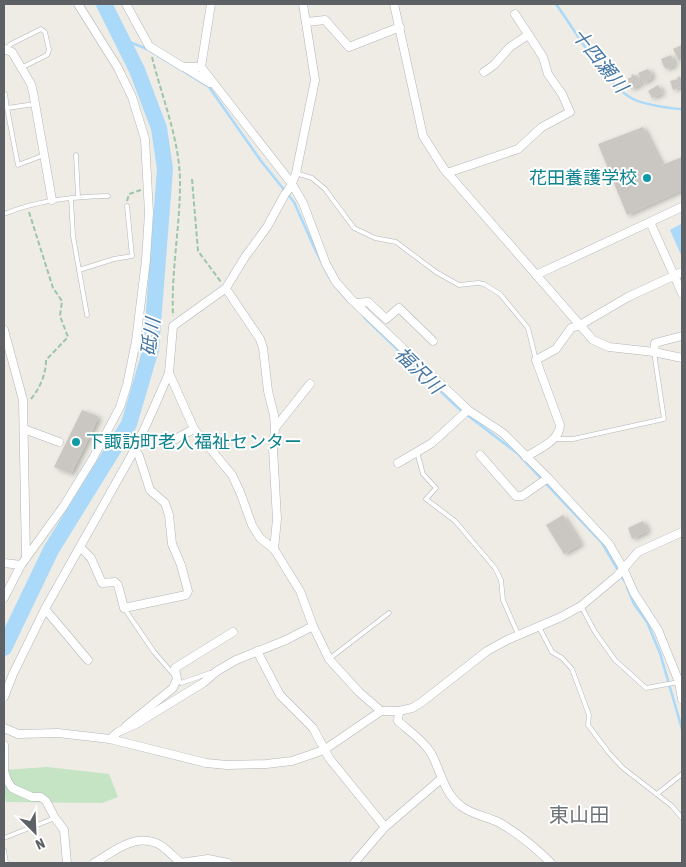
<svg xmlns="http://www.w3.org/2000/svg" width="686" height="867" viewBox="0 0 686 867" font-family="'Asap Condensed','Noto Sans JP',sans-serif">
<defs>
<filter id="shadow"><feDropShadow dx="3" dy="1.5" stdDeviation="2.5" flood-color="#0004"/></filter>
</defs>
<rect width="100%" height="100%" fill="#eeece5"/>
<!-- green -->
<path fill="#c4e4c3" d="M47 767 109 774 118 797 102 803 6 802 4 790V770Z"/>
<!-- water -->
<path fill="#aad9fa" d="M681 224 682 227V257L670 230Z"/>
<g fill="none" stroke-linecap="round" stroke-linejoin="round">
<!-- stream -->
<g stroke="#aad9fa" stroke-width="2.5">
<path d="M556 4C575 30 605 84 633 99 642 104 672 109 682 109"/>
<path d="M122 39 147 49 209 87 261 161 294 202 314 247 329 277"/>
<path d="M335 286 348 301"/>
<path d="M364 317 458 408 517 453 602 543 625 582"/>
<path d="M627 587 634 604 647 622 660 653 682 729"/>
</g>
<!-- river -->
<path stroke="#aad9fa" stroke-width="16" d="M4 648 51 550 129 424 151 349 165 169 159 128 137 70 104 4"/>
</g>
<!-- building -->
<g fill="#cac7c2" filter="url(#shadow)">
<path d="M682 45V59L679 61 673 49Z"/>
<path d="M671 55 675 65 666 69 663 65 661 59Z"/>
<path d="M648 69 650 72H651L652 78 643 83 638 73Z"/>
<path d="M633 74 634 76 637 75 641 84 631 89 627 79 632 77 631 75Z"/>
<path d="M679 76 682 80V86L673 90 670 81 678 79 677 78Z"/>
<path d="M658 85 663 93 652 98 648 91Z"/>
<path d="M643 127 662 165 682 157V190L627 215 598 144Z"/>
<path d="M82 410 99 417 71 474 54 467Z"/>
<path d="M563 515 581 544 564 554 546 525Z"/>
<path d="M643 521 648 531 632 539 628 528Z"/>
</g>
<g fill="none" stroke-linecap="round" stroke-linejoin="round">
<defs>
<g id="lane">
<path d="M6 49 11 44 41 29 45 32 49 50 47 55 21 68"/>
<path d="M5 94 7 108"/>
<path d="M35 104 7 108 18 165 44 155"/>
<path d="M76 155 78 197"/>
<path d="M296 173 312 178 325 189 354 228 375 238 396 242 436 272 459 285 478 283 484 284 500 294 528 328 536 360"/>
<path d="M71 198 73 236 87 315"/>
<path d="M4 214C39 200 70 197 108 196"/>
<path d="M79 270 114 259 132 256 127 206"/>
<path d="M553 439H573L664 419 654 352"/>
<path d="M417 452 423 474 436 488 426 499 455 521 495 568 501 580 503 600 518 634"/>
<path d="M581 606 595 632 615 660 646 688 679 682"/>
<path d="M124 608 154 652 181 683 210 673"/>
<path d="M539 627 552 652 562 658 572 669 589 715 588 725 609 753 623 768 672 806 682 818"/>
<path d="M329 659 389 613"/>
<path d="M657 794 682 774"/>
<path d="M4 838 55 818"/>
<path d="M4 850 6 863"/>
</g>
<g id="street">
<path d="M126 4 149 46 183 67H201L292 184 303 203 326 264 336 282 351 299 468 410 503 433 548 478 609 544 623 568 634 593 658 630 679 682 682 699"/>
<path d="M394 4 423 136 444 169 593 340 609 347 654 352 682 358"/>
<path d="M306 22 325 20 349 47 400 27"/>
<path d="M4 49 12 52 31 84 33 92 52 200"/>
<path d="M184 67 210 83"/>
<path d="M201 67 211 4"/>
<path d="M484 72 494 65 510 47 528 35"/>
<path d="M447 173 518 149 542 127 570 112 562 94 548 74 543 57 515 14"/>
<path d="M650 222 682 293"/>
<path d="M536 275 682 207"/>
<path d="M229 293 260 339 263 348 268 391 274 415 275 428 273 449 277 519 274 549"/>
<path d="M357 303 368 302 386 319 399 308 433 341"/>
<path d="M4 330 23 400 26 558"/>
<path d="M654 352 655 343 682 336"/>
<path d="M169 373 194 429 232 475 240 492 252 525 260 538 274 549 300 591 313 626 329 659 359 692 381 711"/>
<path d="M275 428 310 384"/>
<path d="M24 429 59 442"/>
<path d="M164 445 194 429"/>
<path d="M480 455 516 496H522L548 478"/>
<path d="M526 457C538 449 560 441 560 425L536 360 556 349 571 328 580 325 628 297 682 272"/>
<path d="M398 463 432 443 468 410"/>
<path d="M80 547 91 558 102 583 115 582 118 585 124 608 186 595 188 591 181 565 172 544 169 515 165 503 150 490 139 456 135 449"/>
<path d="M4 563 21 565"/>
<path d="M4 598 21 565 63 507 92 460 120 407 127 385 136 341 146 260 149 213 145 139 132 97 118 68 78 4"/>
<path d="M45 609 88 660"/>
<path d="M257 651 280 695 313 728 329 758 385 827"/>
<path d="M4 697 13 674 46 607 99 513 135 449 152 412 169 373 173 326 226 288 245 257 267 227 285 194C291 188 293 181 296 173L315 80 303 4"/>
<path d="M399 711 398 721C409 731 423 740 431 753 441 771 443 792 461 806 472 815 487 816 500 823 519 834 536 848 551 863"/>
<path d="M126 726 173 688 177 679 175 668 233 632"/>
<path d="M4 728 18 734 58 733 110 739 206 763 227 765 266 764 292 761 324 750 381 711H399L412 708 422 702 487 651 507 640 561 617 581 606 617 576 638 552 682 532"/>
<path d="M110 739 118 732 136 724 203 683 217 671 236 660 286 640 313 626"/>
<path d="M4 745V771L7 780 12 788 32 797H41L46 801 55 818 64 830 67 863"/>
<path d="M94 863C113 852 133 834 156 843 165 846 173 857 181 863"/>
<path d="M180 863 208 859 228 863"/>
<path d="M354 863 385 827 441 779"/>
</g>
</defs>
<!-- lane casing -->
<use href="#lane" stroke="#b2b6b9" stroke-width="5"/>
<!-- street casing -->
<use href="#street" stroke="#b2b6b9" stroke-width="9"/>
<!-- path -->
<g stroke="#9dc5a7" stroke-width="2" stroke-dasharray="5 2.5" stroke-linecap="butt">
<path d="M152 57C162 98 180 140 180 183 180 228 171 272 173 316"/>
<path d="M192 179 198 251 221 282"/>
<path d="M127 201 129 194 141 190"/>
<path d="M29 212 53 288 62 301 60 316 68 337 46 360C46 374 40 388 31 399"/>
</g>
<!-- lane -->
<use href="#lane" stroke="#fff" stroke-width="4"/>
<!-- street -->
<use href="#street" stroke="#fff" stroke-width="8"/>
</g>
<!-- markers -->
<g fill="#0f9aa8" stroke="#fff" stroke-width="2">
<circle cx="647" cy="178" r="5"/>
<circle cx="76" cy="442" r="5"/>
</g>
<g text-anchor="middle" stroke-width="4" stroke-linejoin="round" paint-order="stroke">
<!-- culture labels -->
<g font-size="18" fill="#0d838f" stroke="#fff" text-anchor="end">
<text x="637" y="184">花田養護学校</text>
<text x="86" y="448" text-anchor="start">下諏訪町老人福祉センター</text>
</g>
<!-- water labels -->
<g font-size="19" font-style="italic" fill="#4475a3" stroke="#fff">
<text transform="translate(600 60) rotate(51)" y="7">十四瀬川</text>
<text transform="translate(150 337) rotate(-82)" y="7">砥川</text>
<text transform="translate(419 370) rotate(44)" y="7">福沢川</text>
</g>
<!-- quarter labels -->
<g font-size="20" fill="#6e7377" stroke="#fff">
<text x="579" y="822">東山田</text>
</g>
</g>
<!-- border -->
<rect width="686" height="867" fill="none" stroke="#5d6165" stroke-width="10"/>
<!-- north arrow -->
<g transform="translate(35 832) rotate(156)" stroke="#ffffff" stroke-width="4" paint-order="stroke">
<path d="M0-4L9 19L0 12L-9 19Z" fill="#5d6165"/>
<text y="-8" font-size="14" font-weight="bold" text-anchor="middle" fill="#5d6165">N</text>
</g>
</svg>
